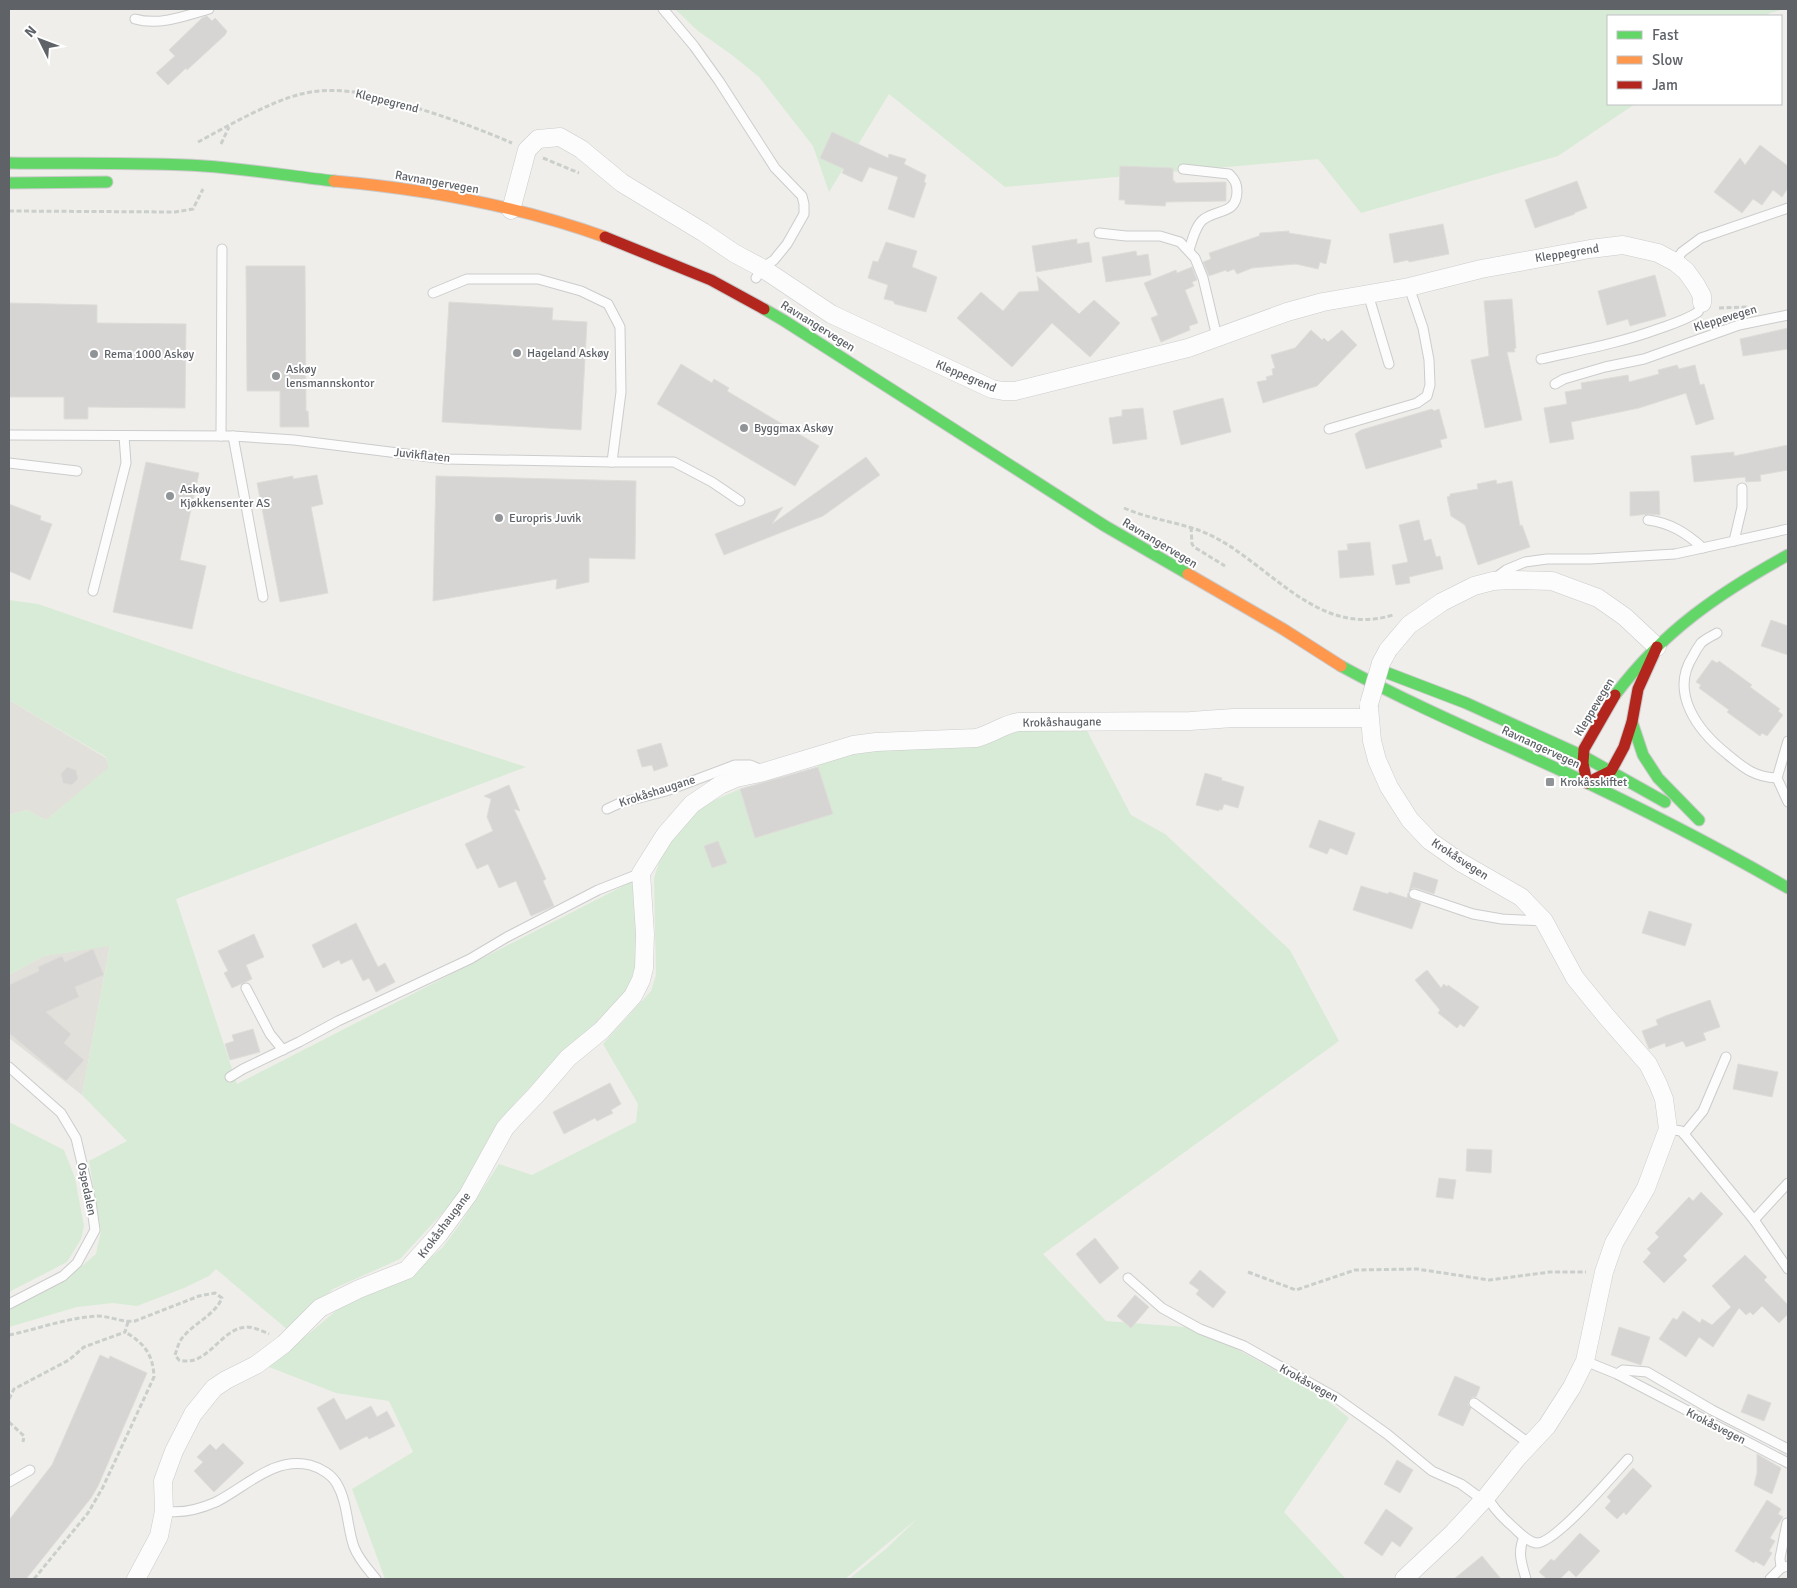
<svg xmlns="http://www.w3.org/2000/svg" width="1797" height="1588" viewBox="0 0 1797 1588" font-family="Signika,sans-serif">
<rect width="100%" height="100%" fill="#efeeea"/>
<!-- education -->
<g fill="#e2e0da">
<path d="M9 700 106 758 109 768 46 820 27 810 9 815Z"/>
<path d="M110 945 82 1095 9 1038V975L44 956Z"/>
</g>
<!-- green -->
<g fill="#d8ebd6">
<path d="M675 9H1785L1770 13 1765 16H1608V104H1635L1558 156 1361 213 1318 159 1005 187 889 94 829 192 813 146 759 77 732 55 698 31Z"/>
<path d="M9 600 38 604 234 672 526 767 176 899 237 1084 633 881 641 937 637 979 620 1004 553 1063 515 1103 491 1136 471 1182 400 1259 333 1289 289 1331 216 1269 209 1276 184 1288 137 1306 113 1303 77 1307 9 1327V1310L76 1271 96 1254 101 1231 89 1161 127 1141 82 1095 110 946 44 956 9 975V815L27 810 46 820 108 768 106 757 9 700Z"/>
<path d="M1084 725 1131 815 1165 834 1290 950 1339 1041 1043 1254 1106 1321 1199 1328 1323 1397 1349 1418 1284 1512 1346 1579H849L887 1548 919 1517 845 1579H385L352 1489 413 1452 389 1401 336 1393 269 1367 343 1305 425 1263 443 1247 460 1224 499 1164 532 1175 636 1122 638 1104 603 1044 651 991 656 975 654 878 666 841 699 807 740 789 755 838 833 814 817 764 880 745 1018 727Z"/>
<path d="M9 1122 64 1150 75 1178 84 1226 81 1239 67 1262 9 1292Z"/>
</g>
<!-- building -->
<g fill="#d6d5d3" stroke="#deddd9">
<path d="M207 16 212 21 215 18 227 31 225 35 187 70 186 68 168 85 156 73 175 56 169 50 202 18Z"/>
<path d="M832 132 888 158 889 154 906 159 904 164 926 175 924 182 926 183 914 218 888 209 898 177 869 167 862 182 842 173 844 169 820 158Z"/>
<path d="M1760 145 1788 166V188L1782 197 1773 190 1762 205 1753 199 1742 213 1714 192 1740 158 1745 165Z"/>
<path d="M1120 166 1173 168V181H1175V183L1226 182V201L1166 202 1165 206 1125 204V200H1119Z"/>
<path d="M1577 181 1587 208 1574 213 1575 214 1535 228 1525 200Z"/>
<path d="M1443 224 1449 254 1409 262 1408 260 1394 263 1389 234Z"/>
<path d="M1289 231V233L1331 240 1326 264 1320 262 1318 269 1296 264 1252 268 1237 274 1234 269 1227 272 1226 270 1209 276 1203 262 1211 259 1209 253 1259 236 1260 233Z"/>
<path d="M1077 239V244L1089 242 1092 262 1036 272 1032 246Z"/>
<path d="M886 242 917 251 912 267 937 277 926 312 895 304 893 301 884 299 888 285 868 278 873 261 878 262Z"/>
<path d="M1136 251 1137 256 1148 254 1151 275 1106 282 1102 257Z"/>
<path d="M246 266H305L306 411H308L309 427H280V391H247Z"/>
<path d="M1192 267 1197 280 1192 282 1194 286 1185 290 1198 323 1189 326 1190 330 1161 342 1151 318 1158 315 1144 283 1176 270 1177 273Z"/>
<path d="M1655 275 1666 316 1630 326 1628 319 1607 325 1598 291Z"/>
<path d="M1037 276 1079 314 1094 300 1120 323 1090 357 1052 323 1012 367 957 318 981 292 1003 311 1019 292 1039 291Z"/>
<path d="M1512 299 1516 348 1514 349 1515 352H1507L1522 420 1485 428 1471 360 1489 356 1484 301Z"/>
<path d="M449 302 553 308 552 320 587 322 581 430 442 422Z"/>
<path d="M9 303 97 305V323L186 324 185 408 88 407V419H64V397H9Z"/>
<path d="M1788 328V349L1743 356 1740 339Z"/>
<path d="M1311 330 1322 340 1324 338 1328 342 1342 330 1357 345 1317 386 1263 403 1257 382 1267 380 1266 377 1273 375 1272 369 1275 368 1271 355 1295 348Z"/>
<path d="M681 364 712 383 714 379 729 388 727 391 819 446 795 486 657 404Z"/>
<path d="M1677 365 1679 369 1695 365 1700 385 1704 384 1714 419 1696 425 1686 393 1639 408 1571 422 1574 439 1550 443 1544 408 1567 404 1565 392 1582 389 1581 383 1628 375 1629 382 1659 374 1658 370Z"/>
<path d="M1223 398 1231 432 1181 445 1173 411Z"/>
<path d="M1143 408 1147 439 1113 444 1109 418 1122 416V410Z"/>
<path d="M1432 409 1434 411 1439 409 1447 438 1440 440 1442 447 1366 469 1355 434 1361 430Z"/>
<path d="M1788 445V470L1760 475 1761 481 1746 482 1745 477 1694 482 1691 456 1734 452V456Z"/>
<path d="M866 457 880 475 823 516 724 555 715 534 783 507 772 524Z"/>
<path d="M146 462 199 473 180 560 206 566 192 629 113 612Z"/>
<path d="M317 475 323 504 311 507 328 593 280 602 257 483 293 476V479Z"/>
<path d="M436 476 636 481 635 559 589 558V582L556 589 557 579 433 601Z"/>
<path d="M1496 480 1497 484 1512 481 1520 526 1522 525 1530 547 1478 565 1465 525 1451 516 1447 497 1450 496V494L1478 489 1477 484Z"/>
<path d="M1659 491 1660 515 1649 514 1630 516V492Z"/>
<path d="M9 504 41 516 40 520 52 524 30 580 9 571Z"/>
<path d="M1419 520 1424 541 1431 539 1436 557 1440 556 1443 569 1409 577 1410 583 1396 585 1392 565 1408 562 1399 525Z"/>
<path d="M1370 542 1374 575 1340 578 1338 551 1348 550 1347 544Z"/>
<path d="M1771 620 1788 626V655L1761 646Z"/>
<path d="M1712 660 1717 663 1719 661 1752 685 1750 687 1780 709 1778 711 1783 715 1767 736 1762 733 1760 736 1727 712 1729 710 1699 688 1701 685 1696 682Z"/>
<path d="M661 743 668 766 654 771 652 765 642 767 637 750Z"/>
<path d="M67 767 76 770 78 779 72 785 63 783 61 774Z"/>
<path d="M818 767 833 814 755 838 740 789Z"/>
<path d="M1205 773 1222 778 1221 780 1244 787 1238 808 1224 804 1222 810 1219 809V811L1196 805Z"/>
<path d="M509 785 520 811 514 809 546 879 543 881 554 906 531 916 516 881 499 888 488 864 477 869 465 844 493 831 487 817 491 799 484 796Z"/>
<path d="M1319 820 1355 833 1347 855 1330 848 1327 854 1309 847Z"/>
<path d="M718 841 727 863 712 868 704 846Z"/>
<path d="M1414 872 1438 880 1434 894 1416 888H1412L1409 891Z"/>
<path d="M1361 886 1388 894 1389 892 1407 898 1408 893 1410 898 1421 903 1412 929 1353 910Z"/>
<path d="M1649 911 1692 924 1685 946 1642 933Z"/>
<path d="M356 923 378 967 385 963 395 982 376 992 369 978 363 981 352 959 341 964 339 960 323 968 312 945Z"/>
<path d="M254 934 264 957 246 965 252 979 232 988 224 973 228 971 218 951Z"/>
<path d="M93 949 104 975 75 987 79 997 46 1012 71 1034 64 1043 84 1060 66 1081 9 1033V985L39 971 38 967 62 956 65 962Z"/>
<path d="M1427 970 1441 988 1444 984 1447 987 1448 985 1479 1007 1464 1027 1460 1024 1457 1028 1438 1013 1440 1010 1415 980Z"/>
<path d="M1710 1000 1720 1027 1703 1033 1706 1040 1686 1047 1683 1041 1666 1047 1665 1043 1649 1049 1642 1031 1658 1025 1656 1020 1665 1016Z"/>
<path d="M253 1029 260 1052 230 1060 225 1044 234 1041 232 1035Z"/>
<path d="M1738 1064 1778 1072 1772 1097 1733 1089Z"/>
<path d="M610 1083 621 1104 611 1110 613 1113 597 1121 595 1118 564 1134 553 1112Z"/>
<path d="M1467 1149 1492 1150 1491 1173 1466 1171Z"/>
<path d="M1439 1178 1456 1180 1453 1199 1436 1197Z"/>
<path d="M1701 1192 1723 1214 1683 1256 1687 1260 1664 1283 1643 1262 1651 1253 1647 1249 1659 1237 1655 1233 1689 1197 1693 1201Z"/>
<path d="M1095 1238 1119 1268 1100 1284 1076 1254Z"/>
<path d="M1745 1255 1767 1277 1764 1280 1788 1305V1314L1779 1323 1762 1306 1753 1315 1750 1312 1746 1315 1739 1308 1713 1347 1699 1337 1686 1357 1659 1339 1673 1318 1677 1320 1683 1311 1700 1323 1702 1319 1712 1325 1731 1307 1712 1286Z"/>
<path d="M1200 1270 1226 1292 1213 1308 1196 1294 1199 1290 1189 1283Z"/>
<path d="M1135 1295 1149 1307 1131 1328 1117 1316Z"/>
<path d="M1619 1327 1650 1337 1641 1365 1611 1355Z"/>
<path d="M100 1355 109 1359 110 1356 147 1373 98 1486 91 1498 26 1579H9V1520L52 1465Z"/>
<path d="M1455 1376 1480 1387 1476 1397H1472L1469 1400 1468 1405 1471 1408 1463 1426 1438 1415Z"/>
<path d="M1748 1394 1771 1403 1764 1421 1741 1412Z"/>
<path d="M334 1398 346 1420 371 1406 377 1417 387 1411 395 1426 369 1439 367 1436 340 1450 317 1408Z"/>
<path d="M223 1443 244 1463 214 1492 194 1471 203 1462 197 1457 210 1444 216 1450Z"/>
<path d="M1757 1454 1781 1468 1772 1494 1754 1485 1757 1473Z"/>
<path d="M1397 1460 1413 1470 1400 1493 1384 1484Z"/>
<path d="M1633 1468 1652 1486 1626 1515 1624 1512 1617 1519 1605 1508 1611 1501 1607 1497Z"/>
<path d="M1767 1500 1781 1509 1778 1514 1783 1517 1770 1538 1775 1541 1769 1551 1772 1553 1764 1566 1755 1561 1754 1563 1735 1551Z"/>
<path d="M1386 1509 1413 1528 1400 1547 1392 1541 1382 1556 1364 1543Z"/>
<path d="M1580 1533 1600 1551 1576 1577 1569 1570 1560 1579H1547L1539 1572 1551 1559 1554 1561Z"/>
<path d="M1482 1556 1501 1579H1454Z"/>
</g>
<g fill="none" stroke-linecap="round" stroke-linejoin="round">
<defs>
<g id="lane">
<path d="M663 9 694 46 719 81 775 168 802 196 804 204V214L787 244 774 260 762 268 756 278"/>
<path d="M135 19C159 26 185 16 209 9"/>
<path d="M1183 169 1229 174C1235 180 1237 184 1237 191 1237 214 1218 209 1204 219 1196 224 1192 241 1189 250"/>
<path d="M1099 233 1126 236H1160L1180 242 1195 258 1203 278 1217 337"/>
<path d="M1675 262 1682 252 1701 238 1788 208"/>
<path d="M1368 294 1389 364"/>
<path d="M1541 359C1581 350 1620 343 1658 329 1672 324 1686 320 1698 312L1702 303"/>
<path d="M1555 384 1564 379 1605 367 1644 359 1739 325 1788 315"/>
<path d="M1329 429 1417 403 1427 396 1430 385 1429 360 1423 328 1409 287"/>
<path d="M9 435 233 436 294 440 446 459 612 462 621 392 620 327 608 304 581 291 538 279H467L433 293"/>
<path d="M221 436 222 249"/>
<path d="M233 436 263 597"/>
<path d="M612 462H674L712 482 740 501"/>
<path d="M9 463 77 471"/>
<path d="M1648 520C1671 523 1686 533 1703 548"/>
<path d="M1734 541 1742 507V488"/>
<path d="M1494 579 1506 570 1525 562 1547 559H1590L1675 554 1788 529"/>
<path d="M93 591 126 463 124 436"/>
<path d="M1717 633C1712 636 1705 639 1701 643 1698 647 1695 652 1693 656 1669 693 1698 731 1727 754 1744 768 1754 777 1777 778"/>
<path d="M1788 741 1777 778 1788 802"/>
<path d="M607 809 620 803 666 791 735 765H750L762 770"/>
<path d="M1414 894 1473 914 1502 919 1544 921"/>
<path d="M246 988 270 1034 283 1050"/>
<path d="M9 1067 61 1113 76 1138 91 1202 95 1230 77 1263 63 1276 9 1304"/>
<path d="M230 1077 243 1069 299 1042 338 1021 470 959 507 937 598 890 641 873"/>
<path d="M1668 1129 1681 1131 1684 1134 1754 1220 1788 1269"/>
<path d="M1684 1134 1703 1111 1726 1057"/>
<path d="M1754 1220 1788 1183"/>
<path d="M1128 1278 1162 1308 1200 1329 1244 1346 1335 1397 1387 1434 1432 1471 1461 1484 1483 1500"/>
<path d="M1585 1361 1617 1374 1788 1463"/>
<path d="M1617 1374 1623 1370 1647 1372 1712 1410 1788 1449"/>
<path d="M1474 1403 1530 1444"/>
<path d="M9 1482 30 1470"/>
<path d="M1487 1496C1492 1507 1502 1517 1511 1525 1518 1531 1526 1541 1536 1543 1554 1545 1614 1474 1628 1459"/>
<path d="M164 1511C182 1514 200 1509 216 1502 246 1487 274 1456 310 1465 321 1468 332 1475 337 1484 348 1503 347 1528 354 1547 359 1560 368 1569 376 1579"/>
<path d="M1524 1537C1517 1553 1522 1564 1526 1579"/>
<path d="M1781 1568 1780 1558 1787 1523"/>
<path d="M1770 1579 1781 1568 1788 1566"/>
</g>
<g id="street">
<path d="M511 210 527 150 538 139 560 137 581 149 622 183 703 232 734 253 762 268 831 314 992 389 1003 391H1015L1188 348 1287 312 1323 302 1409 287 1481 269 1590 249 1623 245 1658 253 1675 262 1686 271 1696 285 1702 296V303"/>
<path d="M1388 650 1409 625 1442 602 1474 586 1493 581 1511 580 1552 581 1598 598 1625 617 1657 647"/>
<path d="M1369 707 1372 741 1377 760 1389 787 1410 820 1430 841 1460 862 1521 897 1544 921 1575 978 1606 1016 1648 1064 1658 1084 1664 1099 1668 1129 1646 1188 1614 1243 1604 1272 1585 1361 1572 1387 1547 1426 1518 1457 1487 1496 1452 1534 1404 1579"/>
<path d="M136 1579 159 1536 164 1511 163 1481 174 1451 193 1414 214 1388 226 1380 256 1365 284 1344 320 1308 359 1289 407 1270 439 1234 468 1195 505 1128 514 1118 536 1095 568 1058 602 1030 633 996 641 980 644 968 645 934 641 873 665 835 692 804 720 785 736 778 764 772 853 745 876 742 976 738C992 734 1004 724 1019 722L1190 721 1233 718H1368"/>
</g>
<g id="fast">
<path d="M9 163C74 164 140 162 204 166 248 169 290 176 334 181"/>
<path d="M9 183 107 182"/>
<path d="M764 309 783 320 1105 526 1188 574"/>
<path d="M1341 666C1412 705 1486 736 1560 770 1637 806 1714 845 1788 888"/>
<path d="M1385 672 1466 703 1583 756 1665 802"/>
<path d="M1615 695C1663 631 1719 593 1788 555"/>
<path d="M1632 722 1643 755 1658 778 1699 820"/>
</g>
<g id="slow">
<path d="M334 181C424 189 519 206 605 237"/>
<path d="M1188 574 1283 629 1341 666"/>
</g>
<g id="jam">
<path d="M605 237 711 280 764 309"/>
<path d="M1615 695 1584 749 1583 763 1587 783 1611 771 1624 747 1632 722 1638 689 1657 647"/>
</g>
</defs>
<!-- lane casing -->
<use href="#lane" stroke="#cbcccc" stroke-width="11"/>
<!-- street casing -->
<use href="#street" stroke="#cbcccc" stroke-width="19"/>
<!-- fast casing -->
<use href="#fast" stroke="#cacacb" stroke-width="13"/>
<!-- slow casing -->
<use href="#slow" stroke="#cacacb" stroke-width="13"/>
<!-- jam casing -->
<use href="#jam" stroke="#cacacb" stroke-width="13"/>
<!-- path -->
<g stroke="#cacfcc" stroke-width="3" stroke-dasharray="5 2.5" stroke-linecap="butt">
<path d="M198 142C228 126 269 102 301 94 342 84 382 97 420 109 452 119 482 130 512 143"/>
<path d="M221 144 229 127"/>
<path d="M543 158 579 173"/>
<path d="M9 211 175 212 193 209 203 189"/>
<path d="M1719 308 1747 307"/>
<path d="M1124 508C1151 520 1181 522 1208 534 1269 562 1317 639 1393 615"/>
<path d="M1191 527 1192 544 1194 547 1225 566"/>
<path d="M1248 1272 1296 1290 1355 1270 1417 1269 1489 1280 1550 1272H1586"/>
<path d="M9 1335C38 1329 66 1318 97 1316 110 1316 123 1323 135 1321L199 1296 215 1293 222 1298C215 1315 194 1323 183 1337 179 1341 177 1349 175 1355L179 1360C208 1368 220 1328 247 1327 253 1327 263 1331 269 1334"/>
<path d="M9 1399 14 1389 69 1360 84 1347 125 1332 128 1322"/>
<path d="M9 1422 24 1436 23 1442"/>
<path d="M34 1579 88 1513 103 1487 154 1377C153 1354 144 1343 125 1332"/>
</g>
<!-- lane -->
<use href="#lane" stroke="#fdfcfc" stroke-width="9"/>
<!-- street -->
<use href="#street" stroke="#fdfcfc" stroke-width="18"/>
<!-- fast -->
<use href="#fast" stroke="#63d668" stroke-width="11"/>
<!-- slow -->
<use href="#slow" stroke="#ff974d" stroke-width="11"/>
<!-- jam -->
<use href="#jam" stroke="#b3261e" stroke-width="11"/>
<defs>
<path id="street-bridge" d="M1369 704 1381 663 1388 650"/>
</defs>
<!-- street-bridge casing -->
<use href="#street-bridge" stroke="#cbcccc" stroke-width="19" stroke-linecap="butt"/>
<!-- street-bridge -->
<use href="#street-bridge" stroke="#fdfcfc" stroke-width="18"/>
</g>
<!-- markers -->
<g fill="#919496" stroke="#fff" stroke-width="2">
<circle cx="517" cy="353" r="5"/>
<circle cx="94" cy="354" r="5"/>
<circle cx="276" cy="376" r="5"/>
<circle cx="744" cy="428" r="5"/>
<circle cx="170" cy="496" r="5"/>
<circle cx="499" cy="518" r="5"/>
<rect x="1545" y="777" width="10" height="10" rx="2.5"/>
</g>
<g text-anchor="middle" stroke-width="4" stroke-linejoin="round" paint-order="stroke">
<!-- street labels -->
<g font-size="12" fill="#5f6368" stroke="#fff">
<text transform="translate(387 101) rotate(14)" y="4">Kleppegrend</text>
<text transform="translate(437 182) rotate(10)" y="4">Ravnangervegen</text>
<text transform="translate(1567 253) rotate(-9)" y="4">Kleppegrend</text>
<text transform="translate(1725 318) rotate(-17)" y="4">Kleppevegen</text>
<text transform="translate(818 326) rotate(32)" y="4">Ravnangervegen</text>
<text transform="translate(966 376) rotate(23)" y="4">Kleppegrend</text>
<text transform="translate(422 455) rotate(6)" y="4">Juvikflaten</text>
<text transform="translate(1160 543) rotate(31)" y="4">Ravnangervegen</text>
<text transform="translate(1594 707) rotate(-59)" y="4">Kleppevegen</text>
<text transform="translate(1062 722) rotate(-1)" y="4">Krokåshaugane</text>
<text transform="translate(1541 747) rotate(25)" y="4">Ravnangervegen</text>
<text transform="translate(657 791) rotate(-18)" y="4">Krokåshaugane</text>
<text transform="translate(1460 859) rotate(33)" y="4">Krokåsvegen</text>
<text transform="translate(87 1189) rotate(78)" y="4">Ospedalen</text>
<text transform="translate(444 1225) rotate(-53)" y="4">Krokåshaugane</text>
<text transform="translate(1309 1383) rotate(29)" y="4">Krokåsvegen</text>
<text transform="translate(1716 1426) rotate(27)" y="4">Krokåsvegen</text>
</g>
<!-- poi labels -->
<g font-size="12" fill="#5f6368" stroke="#fff" text-anchor="start">
<text x="527" y="357">Hageland Askøy</text>
<text x="104" y="358">Rema 1000 Askøy</text>
<text x="286" y="373">Askøy<tspan x="286" dy="14">lensmannskontor</tspan></text>
<text x="754" y="432">Byggmax Askøy</text>
<text x="180" y="493">Askøy<tspan x="180" dy="14">Kjøkkensenter AS</tspan></text>
<text x="509" y="522">Europris Juvik</text>
<text x="1560" y="786">Krokåsskiftet</text>
</g>
</g>
<!-- border -->
<rect width="1797" height="1588" fill="none" stroke="#5f6368" stroke-width="20"/>
<!-- legend -->
<rect x="1607" y="15" width="175" height="90" fill="#ffffff" stroke="#bfc1c3"/>
<rect x="1617" y="31" width="25" height="8" fill="#63d668" stroke="#bfc1c3"/>
<text x="1652" y="40" font-size="15" fill="#5f6368">Fast</text>
<rect x="1617" y="56" width="25" height="8" fill="#ff974d" stroke="#bfc1c3"/>
<text x="1652" y="65" font-size="15" fill="#5f6368">Slow</text>
<rect x="1617" y="81" width="25" height="8" fill="#b3261e" stroke="#bfc1c3"/>
<text x="1652" y="90" font-size="15" fill="#5f6368">Jam</text>
<!-- north arrow -->
<g transform="translate(40 40) rotate(312)" stroke="#ffffff" stroke-width="4" paint-order="stroke">
<path d="M0-4L9 19L0 12L-9 19Z" fill="#5f6368"/>
<text y="-8" font-size="14" font-weight="bold" text-anchor="middle" fill="#5f6368">N</text>
</g>
</svg>
